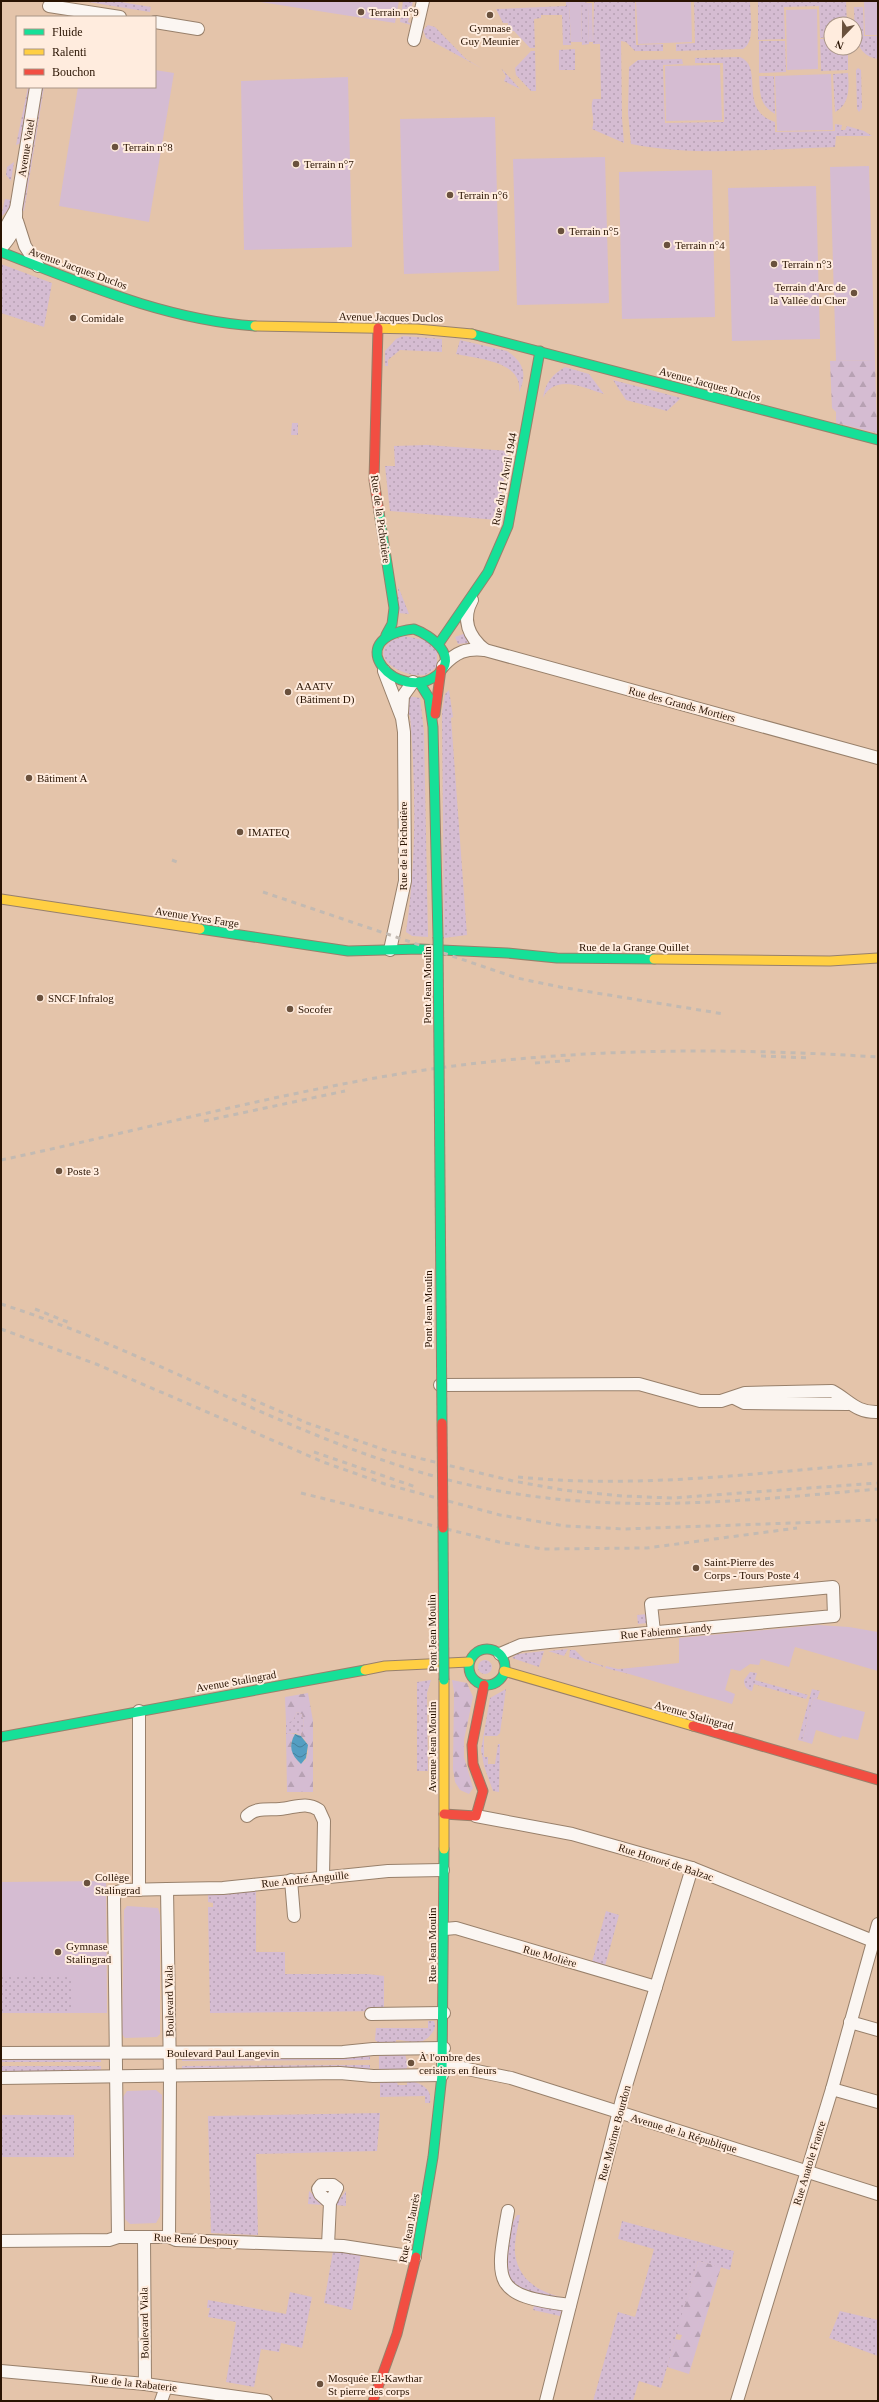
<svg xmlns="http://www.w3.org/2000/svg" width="879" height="2402" viewBox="0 0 879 2402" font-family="'Times New Roman',serif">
<defs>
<pattern id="grass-dots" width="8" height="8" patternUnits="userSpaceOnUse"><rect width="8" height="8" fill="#d5bcd2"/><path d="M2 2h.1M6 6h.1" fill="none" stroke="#b7a1b3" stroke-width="1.8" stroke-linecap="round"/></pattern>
<pattern id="forest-firs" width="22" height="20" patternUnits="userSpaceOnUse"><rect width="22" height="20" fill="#d5bcd2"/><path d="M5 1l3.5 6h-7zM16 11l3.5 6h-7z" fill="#b7a1b3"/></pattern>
<pattern id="water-waves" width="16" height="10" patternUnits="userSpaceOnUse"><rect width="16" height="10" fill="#549ec2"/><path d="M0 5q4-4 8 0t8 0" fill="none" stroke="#46809b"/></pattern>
</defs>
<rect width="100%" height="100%" fill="#e4c4aa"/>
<!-- grass -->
<g fill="url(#grass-dots)">
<path d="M82 1H115L151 7 150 12Z"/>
<path d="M403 1H413L408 22 415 26 400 22Z"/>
<path d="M566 1H569L571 45H563L562 15H541V18L534 19 535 48H530L514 31H508V23H503L496 9 566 6Z"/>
<path d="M581 1 588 3 589 44 582 45Z"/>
<path d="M594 1H635L636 45 663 44V51H635L626 42 621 41 622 118 624 143 592 129C596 118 589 110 593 99H601L600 44H593Z"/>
<path d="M694 1H750C750 14 756 42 743 49L676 51V44L695 43Z"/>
<path d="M758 1H846L847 24H831V37L820 38 819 6 784 7 785 39 758 40Z"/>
<path d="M854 7H863L864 36H878V59C852 55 855 27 854 7Z"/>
<path d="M428 25 435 27 466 59 483 69 426 38 423 30Z"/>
<path d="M820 39H831V48H848V70L821 71Z"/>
<path d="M759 41H785L786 72 759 73Z"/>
<path d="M575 49V70H559V50Z"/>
<path d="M531 51H535L536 91H531L516 75 515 68Z"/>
<path d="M740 57C765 67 737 110 775 122V132L835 131V124L842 125 841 130H845L847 126 864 131 872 136H836L835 147C767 149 698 157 631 144L628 113 629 67 638 60 682 59 683 64 663 65 665 123 724 122 723 63H695V58Z"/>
<path d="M501 68 520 89 504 81 506 76Z"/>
<path d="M858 68 861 70 862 108 859 112 857 109 856 70Z"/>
<path d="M848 73C849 88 850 104 835 112L833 74Z"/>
<path d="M759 76H774L775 114C759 105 760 93 759 76Z"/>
<path d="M28 87H30L21 143 16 145Z"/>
<path d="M41 87H44L24 211 21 210Z"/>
<path d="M14 162 11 181 6 175 7 167Z"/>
<path d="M5 199 12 200 11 207 1 217Z"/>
<path d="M1 264 52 283 44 327 1 313Z"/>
<path d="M403 336 442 339V352L400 350 388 360V366H385V351L396 339Z"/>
<path d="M460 340 507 351C523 361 528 374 519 392 523 361 478 359 456 354Z"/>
<path d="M565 367 589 374 604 394C584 388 555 373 543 398 545 383 552 375 565 367Z"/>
<path d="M613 380 681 398 667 411 626 400Z"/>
<path d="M292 423H298V435H291Z"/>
<path d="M427 445 509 451 497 520 390 511 385 466H395L394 446Z"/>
<path d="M398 586 409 614 398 613Z"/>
<path d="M466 633 468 643 458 644 455 637Z"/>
<path d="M404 636 425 640 437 651V667C433 669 428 675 424 675 407 678 368 660 390 642 393 639 400 638 404 636Z"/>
<path d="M449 690 453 717 451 718 467 935 444 938 442 712 445 694Z"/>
<path d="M408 696 420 698 424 731 428 937 412 936 406 932C416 864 416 797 411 728L410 716 406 711Z"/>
<path d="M647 1614 648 1623 638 1624 637 1615Z"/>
<path d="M568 1649 564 1656 548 1651H549Z"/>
<path d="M570 1650H575L585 1660 604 1666V1667L569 1657Z"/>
<path d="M544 1651 539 1667 512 1658 517 1654Z"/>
<circle cx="485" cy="1667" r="7"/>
<path d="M606 1666 618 1669 629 1668V1674L605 1668Z"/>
<path d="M750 1672 757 1673 755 1680 808 1695 806 1699 754 1684 752 1691C746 1689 744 1686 744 1680Z"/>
<path d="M431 1680 427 1693 428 1771H417V1682Z"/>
<path d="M506 1689 500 1733 497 1736H484V1757H488V1764H495L498 1744H500L499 1792 493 1791 484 1766 481 1750 490 1698Z"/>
<path d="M812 1689 820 1691 817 1699 813 1698 802 1741 798 1740Z"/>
<path d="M297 1712 302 1714 304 1723 301 1736 296 1733 286 1734V1723L293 1720Z"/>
<path d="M256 1891V1952H285V1974H368L384 1976V2011L210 2013 208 1907H213V1903L208 1902V1895Z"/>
<path d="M606 1911 619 1915 605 1966 592 1962Z"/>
<rect x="1" y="1975" width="72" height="38"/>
<path d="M428 2021H434C436 2026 435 2029 432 2033 422 2048 409 2040 396 2040V2043H379L375 2040 376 2028H428Z"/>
<path d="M370 2052V2060L182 2061V2057Z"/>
<path d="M379 2054H405L408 2065 406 2070 379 2071Z"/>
<rect x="1" y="2057" width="100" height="5"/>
<path d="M370 2065V2073L182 2070V2066Z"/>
<rect x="1" y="2066" width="100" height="5"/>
<path d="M407 2081C420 2082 433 2088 430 2103H425V2096L380 2097V2082H397L398 2085H407Z"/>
<path d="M380 2113 377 2151 256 2154 258 2235 211 2233 208 2116Z"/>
<rect x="1" y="2115" width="73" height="42"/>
<path d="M309 2191 324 2205 308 2204Z"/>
<path d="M346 2191V2206L335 2205Z"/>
<path d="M517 2215H520C518 2227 514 2242 515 2253 518 2281 541 2293 565 2298L564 2300 531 2296 511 2284 504 2259 513 2222Z"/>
<path d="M622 2221 729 2250 734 2251 730 2270 698 2261 661 2388 639 2381 633 2401H593L618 2312 635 2317 654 2249 618 2239Z"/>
<path d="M333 2251 361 2254 352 2310 324 2303Z"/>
<path d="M290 2292 312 2297 302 2348 281 2343 279 2352 261 2349 254 2387 226 2382 236 2322 208 2317 210 2308H207L208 2300 286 2314Z"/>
<path d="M534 2305 562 2309 560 2316 533 2310Z"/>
<path d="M840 2311 878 2320V2356L829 2338Z"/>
</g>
<!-- forest -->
<g fill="url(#forest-firs)">
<path d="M875 360 877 433 836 423V412L832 408 830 361Z"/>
<path d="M452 1680 467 1683 473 1697 464 1740V1757L473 1788 469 1794 460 1790 455 1782 453 1769 454 1692Z"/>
<path d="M308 1693 313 1721V1792H287L286 1734H295C288 1745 292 1753 300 1763L305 1761C310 1752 309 1742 301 1736L304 1723 302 1714 297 1712 292 1722 286 1723 285 1697Z"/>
<path d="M698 2261 721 2267 689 2374 667 2367 675 2339 680 2340 682 2335 676 2334Z"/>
</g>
<!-- park -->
<g fill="#d5bcd2">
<path d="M254 1H399L395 23Z"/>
<path d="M569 1H581L582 42H571Z"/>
<path d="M636 1H691L692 42 638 44Z"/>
<path d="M864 1H878V35H865Z"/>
<path d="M588 3H592L593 42H589Z"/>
<path d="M817 9 818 69 787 70 786 10Z"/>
<path d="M720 65 722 120 666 121 665 66Z"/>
<path d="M155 70 174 73 149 222 59 206 78 87H155Z"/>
<path d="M831 74 833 130 777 131 775 76Z"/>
<path d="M348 77 352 247 244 250 241 81Z"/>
<path d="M495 117 499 271 404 274 400 119Z"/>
<path d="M605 157 609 303 517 305 513 159Z"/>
<path d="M869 166 875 360 836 361 830 167Z"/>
<path d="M712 170 715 317 622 319 619 172Z"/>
<path d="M816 186 820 339 732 341 728 188Z"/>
<path d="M818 1625 849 1627 878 1632V1671L795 1647 789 1667 761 1659 759 1665 750 1664 740 1671 731 1669 725 1690 735 1694 732 1704 629 1674V1668L679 1663V1638Z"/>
<path d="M813 1698 865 1712 858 1740 842 1736 841 1738 816 1730 812 1744 802 1741Z"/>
<path d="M106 1881 107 2013H73V1975H1V1882Z"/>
<path d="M127 1906 158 1908 160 1915V2034L157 2037 125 2038 122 2034 124 1910Z"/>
<path d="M156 2090 162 2095 160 2216 156 2223 130 2224 125 2219 123 2097 127 2091Z"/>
</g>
<!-- water -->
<path fill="url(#water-waves)" d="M295 1734 301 1736 308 1745 306 1758 301 1764C291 1755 288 1746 295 1734Z"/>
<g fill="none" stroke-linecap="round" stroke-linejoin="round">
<defs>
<g id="street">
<path d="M49 6 120 17"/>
<path d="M155 22 198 29"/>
<path d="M414 40 423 1"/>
<path d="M17 221 25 246 38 266"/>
<path d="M1 236 16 209"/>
<path d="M1 248C13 235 17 226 16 209L36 87"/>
<path d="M472 600C461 620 469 637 485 650"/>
<path d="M443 666C456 652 466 648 485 650L878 758"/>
<path d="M384 671 402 718 404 732 405 881 390 950"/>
<path d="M402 713 403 696 413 682"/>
<path d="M440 1385 639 1384 700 1401H721L745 1393 832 1391C849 1400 856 1413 878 1412"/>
<path d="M734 1398 744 1403 848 1404"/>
<path d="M500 1654 521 1645 549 1642 834 1616 833 1587 651 1604 654 1632"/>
<path d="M139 1711V1890"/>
<path d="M247 1816C256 1807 268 1810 280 1809 294 1808 306 1801 319 1810L324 1821 323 1876"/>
<path d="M476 1816 572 1834 692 1868 878 1943"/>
<path d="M291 1880 294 1916"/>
<path d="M167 1889 223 1888 388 1871 443 1870"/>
<path d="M445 1929 456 1928 656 1987"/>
<path d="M371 2014 444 2013"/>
<path d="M850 2022 878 2030"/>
<path d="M1 2053 343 2052 373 2049 444 2048"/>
<path d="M443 2064 511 2078 878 2194"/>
<path d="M1 2078 340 2073 373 2076 442 2075"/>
<path d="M832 2089 878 2102"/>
<path d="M508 2211C495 2283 492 2296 570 2305"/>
<path d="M118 2237 114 1897 117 1892 124 1890 167 1889 170 2075 169 2237"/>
<path d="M144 2237 145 2384"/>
<path d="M1 2241 109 2240 118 2237H169L176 2240 343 2246 415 2257"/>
<path d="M328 2245 330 2203 337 2188 333 2185H321L318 2189 320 2194 330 2203"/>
<path d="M1 2371 145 2384 266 2401"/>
<path d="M161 2401 166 2387"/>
<path d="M546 2401 622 2099 692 1868"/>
<path d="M737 2401 832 2089 878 1924"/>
</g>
<g id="fast">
<path d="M1 252C84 284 166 320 255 326"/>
<path d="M472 334 878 440"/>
<path d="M379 512 394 608 392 624 386 635"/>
<path d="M414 629C431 635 460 657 437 675 400 705 336 638 414 629Z"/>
<path d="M440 642 488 572 508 526 540 351"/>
<path d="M419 682 429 698 433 727 438 937"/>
<path d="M200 929 348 951 420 949 507 953 557 958 654 959"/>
<circle cx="487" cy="1667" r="18"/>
<path d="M1 1737 365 1670"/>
<path d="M416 2257 433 2157 442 2075 444 1849"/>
</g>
<g id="slow">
<path d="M255 326 417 329 472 334"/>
<path d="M1 899 200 929"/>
<path d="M654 959 830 961 878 958"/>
<path d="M365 1670 385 1666 469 1662"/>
<path d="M504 1671 693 1726"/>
<path d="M444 1680V1849"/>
</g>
<g id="jam">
<path d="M378 328 374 480 379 512"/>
<path d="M435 714 441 669"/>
<path d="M693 1726 878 1780"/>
<path d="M444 1814 476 1816 483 1791 473 1764 472 1745 484 1685"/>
<path d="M373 2401 397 2334 416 2257"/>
</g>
</defs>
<!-- street casing -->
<use href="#street" stroke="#98806b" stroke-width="14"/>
<!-- fast casing -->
<use href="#fast" stroke="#98806b" stroke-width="11"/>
<!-- slow casing -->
<use href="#slow" stroke="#98806b" stroke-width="11"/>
<!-- jam casing -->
<use href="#jam" stroke="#98806b" stroke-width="11"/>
<!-- street -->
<use href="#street" stroke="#fbf6f2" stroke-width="12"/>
<!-- fast -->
<use href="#fast" stroke="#16e098" stroke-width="9"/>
<!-- slow -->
<use href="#slow" stroke="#ffcf43" stroke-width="9"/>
<!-- jam -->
<use href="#jam" stroke="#f24e42" stroke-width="9"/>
<!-- rail -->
<g stroke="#c3bab2" stroke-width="3" stroke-dasharray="5 5" stroke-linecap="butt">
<path d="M172 860 177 862"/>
<path d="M263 892 517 978 560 987 724 1014"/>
<path d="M761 1056 811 1058"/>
<path d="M535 1063 575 1060"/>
<path d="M204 1121 345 1091"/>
<path d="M1 1160C138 1131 273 1094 411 1072 566 1048 721 1047 878 1057"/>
<path d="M1 1304C146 1350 277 1430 423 1473 579 1519 719 1503 878 1489"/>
<path d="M35 1309 70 1323"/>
<path d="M1 1329 96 1364 323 1462 385 1484 500 1515 565 1526 623 1529 878 1520"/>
<path d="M242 1395 307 1423 385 1450 513 1481 563 1490 623 1496 672 1498 878 1483"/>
<path d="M314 1452 416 1487"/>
<path d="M518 1477C638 1489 758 1473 878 1463"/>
<path d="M301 1493 499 1542 543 1549 647 1548 797 1528"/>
</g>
<defs>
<g id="fast-bridge">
<path d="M438 937 442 1423"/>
<path d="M443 1528 444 1680"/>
</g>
<path id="jam-bridge" d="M442 1423 443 1528"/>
</defs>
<!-- fast-bridge casing -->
<use href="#fast-bridge" stroke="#98806b" stroke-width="11" stroke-linecap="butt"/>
<!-- jam-bridge casing -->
<use href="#jam-bridge" stroke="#98806b" stroke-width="11" stroke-linecap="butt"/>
<!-- fast-bridge -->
<use href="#fast-bridge" stroke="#16e098" stroke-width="9"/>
<!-- jam-bridge -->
<use href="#jam-bridge" stroke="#f24e42" stroke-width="9"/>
</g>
<!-- markers -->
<g fill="#6a513d" stroke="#ffecde" stroke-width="1.5">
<circle cx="361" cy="12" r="4"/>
<circle cx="490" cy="15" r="4"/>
<circle cx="115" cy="147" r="4"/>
<circle cx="296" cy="164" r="4"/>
<circle cx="450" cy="195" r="4"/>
<circle cx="561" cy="231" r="4"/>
<circle cx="667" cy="245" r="4"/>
<circle cx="774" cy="264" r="4"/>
<circle cx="854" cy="293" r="4"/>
<circle cx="73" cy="318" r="4"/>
<circle cx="288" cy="692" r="4"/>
<circle cx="29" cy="778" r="4"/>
<circle cx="240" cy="832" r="4"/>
<circle cx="40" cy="998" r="4"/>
<circle cx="290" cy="1009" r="4"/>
<circle cx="59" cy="1171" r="4"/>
<circle cx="696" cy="1568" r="4"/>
<circle cx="87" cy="1883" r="4"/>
<circle cx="58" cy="1952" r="4"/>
<circle cx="411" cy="2063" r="4"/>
<circle cx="320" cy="2384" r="4"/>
</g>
<g text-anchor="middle" stroke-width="4" stroke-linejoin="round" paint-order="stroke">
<!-- poi labels -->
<g font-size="11" fill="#291302" stroke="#ffecde" text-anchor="start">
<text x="369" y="16">Terrain n°9</text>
<text x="490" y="32" text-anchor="middle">Gymnase<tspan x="490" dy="13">Guy Meunier</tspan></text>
<text x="123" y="151">Terrain n°8</text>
<text x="304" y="168">Terrain n°7</text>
<text x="458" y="199">Terrain n°6</text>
<text x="569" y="235">Terrain n°5</text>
<text x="675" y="249">Terrain n°4</text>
<text x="782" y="268">Terrain n°3</text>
<text x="846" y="291" text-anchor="end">Terrain d'Arc de<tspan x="846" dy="13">la Vallée du Cher</tspan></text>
<text x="81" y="322">Comidale</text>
<text x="296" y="690">AAATV<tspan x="296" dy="13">(Bâtiment D)</tspan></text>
<text x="37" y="782">Bâtiment A</text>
<text x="248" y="836">IMATEQ</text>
<text x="48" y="1002">SNCF Infralog</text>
<text x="298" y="1013">Socofer</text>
<text x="67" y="1175">Poste 3</text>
<text x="704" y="1566">Saint-Pierre des<tspan x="704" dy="13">Corps - Tours Poste 4</tspan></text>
<text x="95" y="1881">Collège<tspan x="95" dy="13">Stalingrad</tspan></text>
<text x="66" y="1950">Gymnase<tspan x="66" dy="13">Stalingrad</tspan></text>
<text x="419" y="2061">À l'ombre des<tspan x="419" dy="13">cerisiers en fleurs</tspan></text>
<text x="328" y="2382">Mosquée El-Kawthar<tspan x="328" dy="13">St pierre des corps</tspan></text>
</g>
<!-- street labels -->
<g font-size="11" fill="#291302" stroke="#ffecde">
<text transform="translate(26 148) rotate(-81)" y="4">Avenue Vatel</text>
<text transform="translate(78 268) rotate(20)" y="4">Avenue Jacques Duclos</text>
<text transform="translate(391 317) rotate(1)" y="4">Avenue Jacques Duclos</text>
<text transform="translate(710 384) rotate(15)" y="4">Avenue Jacques Duclos</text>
<text transform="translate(504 479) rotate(-79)" y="4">Rue du 11 Avril 1944</text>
<text transform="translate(381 519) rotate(82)" y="4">Rue de la Pichotière</text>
<text transform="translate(682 704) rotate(15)" y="4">Rue des Grands Mortiers</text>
<text transform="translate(403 846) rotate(-90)" y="4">Rue de la Pichotière</text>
<text transform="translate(197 917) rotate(9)" y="4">Avenue Yves Farge</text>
<text x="634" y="951">Rue de la Grange Quillet</text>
<text transform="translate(427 985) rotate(-90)" y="4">Pont Jean Moulin</text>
<text transform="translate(428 1309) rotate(-90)" y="4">Pont Jean Moulin</text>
<text transform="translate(666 1631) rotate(-5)" y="4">Rue Fabienne Landy</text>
<text transform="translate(432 1633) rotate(-91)" y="4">Pont Jean Moulin</text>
<text transform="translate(236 1681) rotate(-10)" y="4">Avenue Stalingrad</text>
<text transform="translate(694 1715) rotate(16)" y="4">Avenue Stalingrad</text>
<text transform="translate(432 1747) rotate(-90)" y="4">Avenue Jean Moulin</text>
<text transform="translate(666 1862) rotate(18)" y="4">Rue Honoré de Balzac</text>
<text transform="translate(305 1879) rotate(-6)" y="4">Rue André Anguille</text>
<text transform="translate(432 1945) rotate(-90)" y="4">Rue Jean Moulin</text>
<text transform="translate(550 1956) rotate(16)" y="4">Rue Molière</text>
<text transform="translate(169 2001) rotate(-91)" y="4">Boulevard Viala</text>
<text x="223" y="2057">Boulevard Paul Langevin</text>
<text transform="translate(614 2133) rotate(-75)" y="4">Rue Maxime Bourdon</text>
<text transform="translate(684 2133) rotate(17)" y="4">Avenue de la République</text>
<text transform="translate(809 2163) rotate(-73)" y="4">Rue Anatole France</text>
<text transform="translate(409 2228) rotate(-79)" y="4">Rue Jean Jaurès</text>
<text transform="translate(196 2239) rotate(3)" y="4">Rue René Despouy</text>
<text transform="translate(144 2323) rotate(-91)" y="4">Boulevard Viala</text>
<text transform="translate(134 2383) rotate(6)" y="4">Rue de la Rabaterie</text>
</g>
</g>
<!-- border -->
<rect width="879" height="2402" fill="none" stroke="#291302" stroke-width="4"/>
<!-- legend -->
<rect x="16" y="16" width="140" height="72" fill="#ffecde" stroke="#a99586"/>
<rect x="24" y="29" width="20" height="6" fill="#16e098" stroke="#a99586"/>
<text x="52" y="36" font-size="12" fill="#291302">Fluide</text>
<rect x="24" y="49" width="20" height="6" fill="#ffcf43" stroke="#a99586"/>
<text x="52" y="56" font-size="12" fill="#291302">Ralenti</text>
<rect x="24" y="69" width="20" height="6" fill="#f24e42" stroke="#a99586"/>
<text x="52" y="76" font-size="12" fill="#291302">Bouchon</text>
<!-- north arrow -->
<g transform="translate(843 36) rotate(202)"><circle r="19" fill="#ffecde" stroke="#a99586"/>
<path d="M0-3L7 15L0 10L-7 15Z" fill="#6a513d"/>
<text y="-6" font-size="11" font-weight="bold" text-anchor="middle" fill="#291302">N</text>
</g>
</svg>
